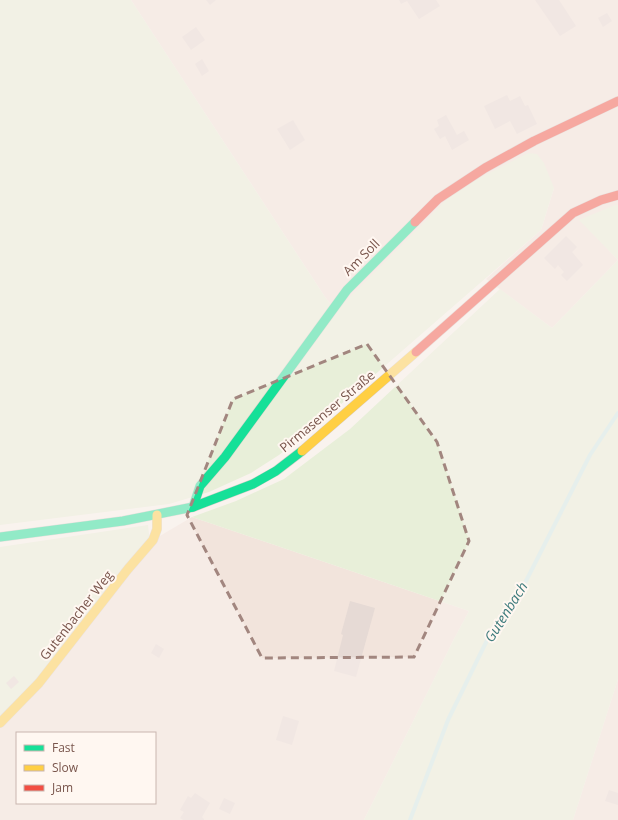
<svg xmlns="http://www.w3.org/2000/svg" width="618" height="820" viewBox="0 0 618 820" font-family="'Open Sans',sans-serif">
<rect width="100%" height="100%" fill="#f9f3ee"/>
<!-- residential -->
<g fill="#f2e4dc" fill-rule="evenodd">
<path d="M131 0H618V205L580 220 618 260 552 328 486 279 541 230 554 188 336 311 325 297Z"/>
<path d="M192 517 469 611 455 637 364 820H0V723L153 540ZM17 733H155V803H17Z"/>
<path d="M618 679V820H573Z"/>
</g>
<!-- green -->
<g fill="#e8efd9">
<path d="M0 0H131L325 297 336 311 456 190 528 153 537 154 544 163 554 188 541 230 325 418 279 455 251 473 209 492 169 504 0 525Z"/>
<path d="M615 205H618V679L573 820H364L455 637 469 611 192 517 236 501 284 479 350 429 500 289 552 328 618 260 579 220Z"/>
<path d="M148 525 150 543 0 723V547Z"/>
</g>
<g fill="none" stroke-linecap="round" stroke-linejoin="round">
<!-- stream -->
<path stroke="#cfebe9" stroke-width="4" d="M410 820 448 720 493 628 526 581 590 455 618 413"/>
</g>
<!-- building -->
<g fill="#e6dad5">
<path d="M206 0H216L210 5Z"/>
<path d="M399 0H436L440 6 419 19 407 1 401 4Z"/>
<path d="M535 0H559L576 26 560 36Z"/>
<path d="M607 13 612 21 603 27 598 18Z"/>
<path d="M196 27 205 40 191 50 182 37Z"/>
<path d="M202 59 209 71 202 76 195 64Z"/>
<path d="M507 95 510 101 520 96 525 106 528 105 537 124 517 134 510 121 495 129 484 106Z"/>
<path d="M446 115 457 135 464 131 469 140 452 150 445 136 440 139 434 129 439 126 437 120Z"/>
<path d="M293 120 305 140 290 150 277 129Z"/>
<path d="M566 236 577 247 572 252 583 265 567 281 561 275 564 272 558 265 555 269 544 258Z"/>
<path d="M350 601 375 608 356 677 334 671 343 635 341 634Z"/>
<path d="M156 644 164 649 159 658 151 653Z"/>
<path d="M14 676 19 682 11 689 6 683Z"/>
<path d="M283 716 299 721 292 745 276 740Z"/>
<path d="M609 790 618 793V805L605 801Z"/>
<path d="M195 793 210 803 202 817 204 819V820H183L180 818 184 812 180 810 188 796 191 798Z"/>
<path d="M224 798 235 803 230 814 219 809Z"/>
</g>
<g fill="none" stroke-linecap="round" stroke-linejoin="round">
<defs>
<g id="fast">
<path d="M193 507 200 486 225 457 347 290 415 222"/>
<path d="M0 537 123 521 193 507 253 484 276 471 302 451"/>
</g>
<g id="slow">
<path d="M302 451 416 352"/>
<path d="M0 723 39 683 128 569 153 540 157 529V515"/>
</g>
<g id="jam">
<path d="M415 222 438 199 485 168 534 141 618 101"/>
<path d="M416 352 573 213 601 200 618 195"/>
</g>
</defs>
<!-- fast casing -->
<use href="#fast" stroke="#d8ceca" stroke-width="10"/>
<!-- slow casing -->
<use href="#slow" stroke="#d8ceca" stroke-width="10"/>
<!-- jam casing -->
<use href="#jam" stroke="#d8ceca" stroke-width="10"/>
<!-- fast -->
<use href="#fast" stroke="#16e098" stroke-width="9"/>
<!-- slow -->
<use href="#slow" stroke="#ffcf43" stroke-width="9"/>
<!-- jam -->
<use href="#jam" stroke="#f24e42" stroke-width="9"/>
</g>
<!-- marked area -->
<path d="M0 0H618V820H0ZM367 344 437 442 469 541 414 657 262 658 187 515 233 399Z" fill="#f9f3ee" fill-opacity=".55" fill-rule="evenodd"/>
<path fill="none" stroke="#a2867f" stroke-width="3" stroke-dasharray="8 5" stroke-linejoin="round" d="M367 344 437 442 469 541 414 657 262 658 187 515 233 399Z"/>
<g text-anchor="middle" stroke-width="4" stroke-linejoin="round" paint-order="stroke">
<!-- street labels -->
<g font-size="13" fill="#79554c" stroke="#fff7f1">
<text transform="translate(361 257) rotate(-45)" y="5">Am Soll</text>
<text transform="translate(327 411) rotate(-40)" y="5">Pirmasenser Straße</text>
<text transform="translate(76 615) rotate(-52)" y="5">Gutenbacher Weg</text>
</g>
<!-- water labels -->
<g font-size="14" font-style="italic" fill="#3f7c7d" stroke="#fff7f1">
<text transform="translate(506 612) rotate(-58)" y="5">Gutenbach</text>
</g>
</g>
<!-- legend -->
<rect x="16" y="732" width="140" height="72" fill="#fff7f1" stroke="#c9b6af"/>
<rect x="24" y="745" width="20" height="6" fill="#16e098" stroke="#c9b6af"/>
<text x="52" y="752" font-size="12" fill="#79554c">Fast</text>
<rect x="24" y="765" width="20" height="6" fill="#ffcf43" stroke="#c9b6af"/>
<text x="52" y="772" font-size="12" fill="#79554c">Slow</text>
<rect x="24" y="785" width="20" height="6" fill="#f24e42" stroke="#c9b6af"/>
<text x="52" y="792" font-size="12" fill="#79554c">Jam</text>
</svg>
